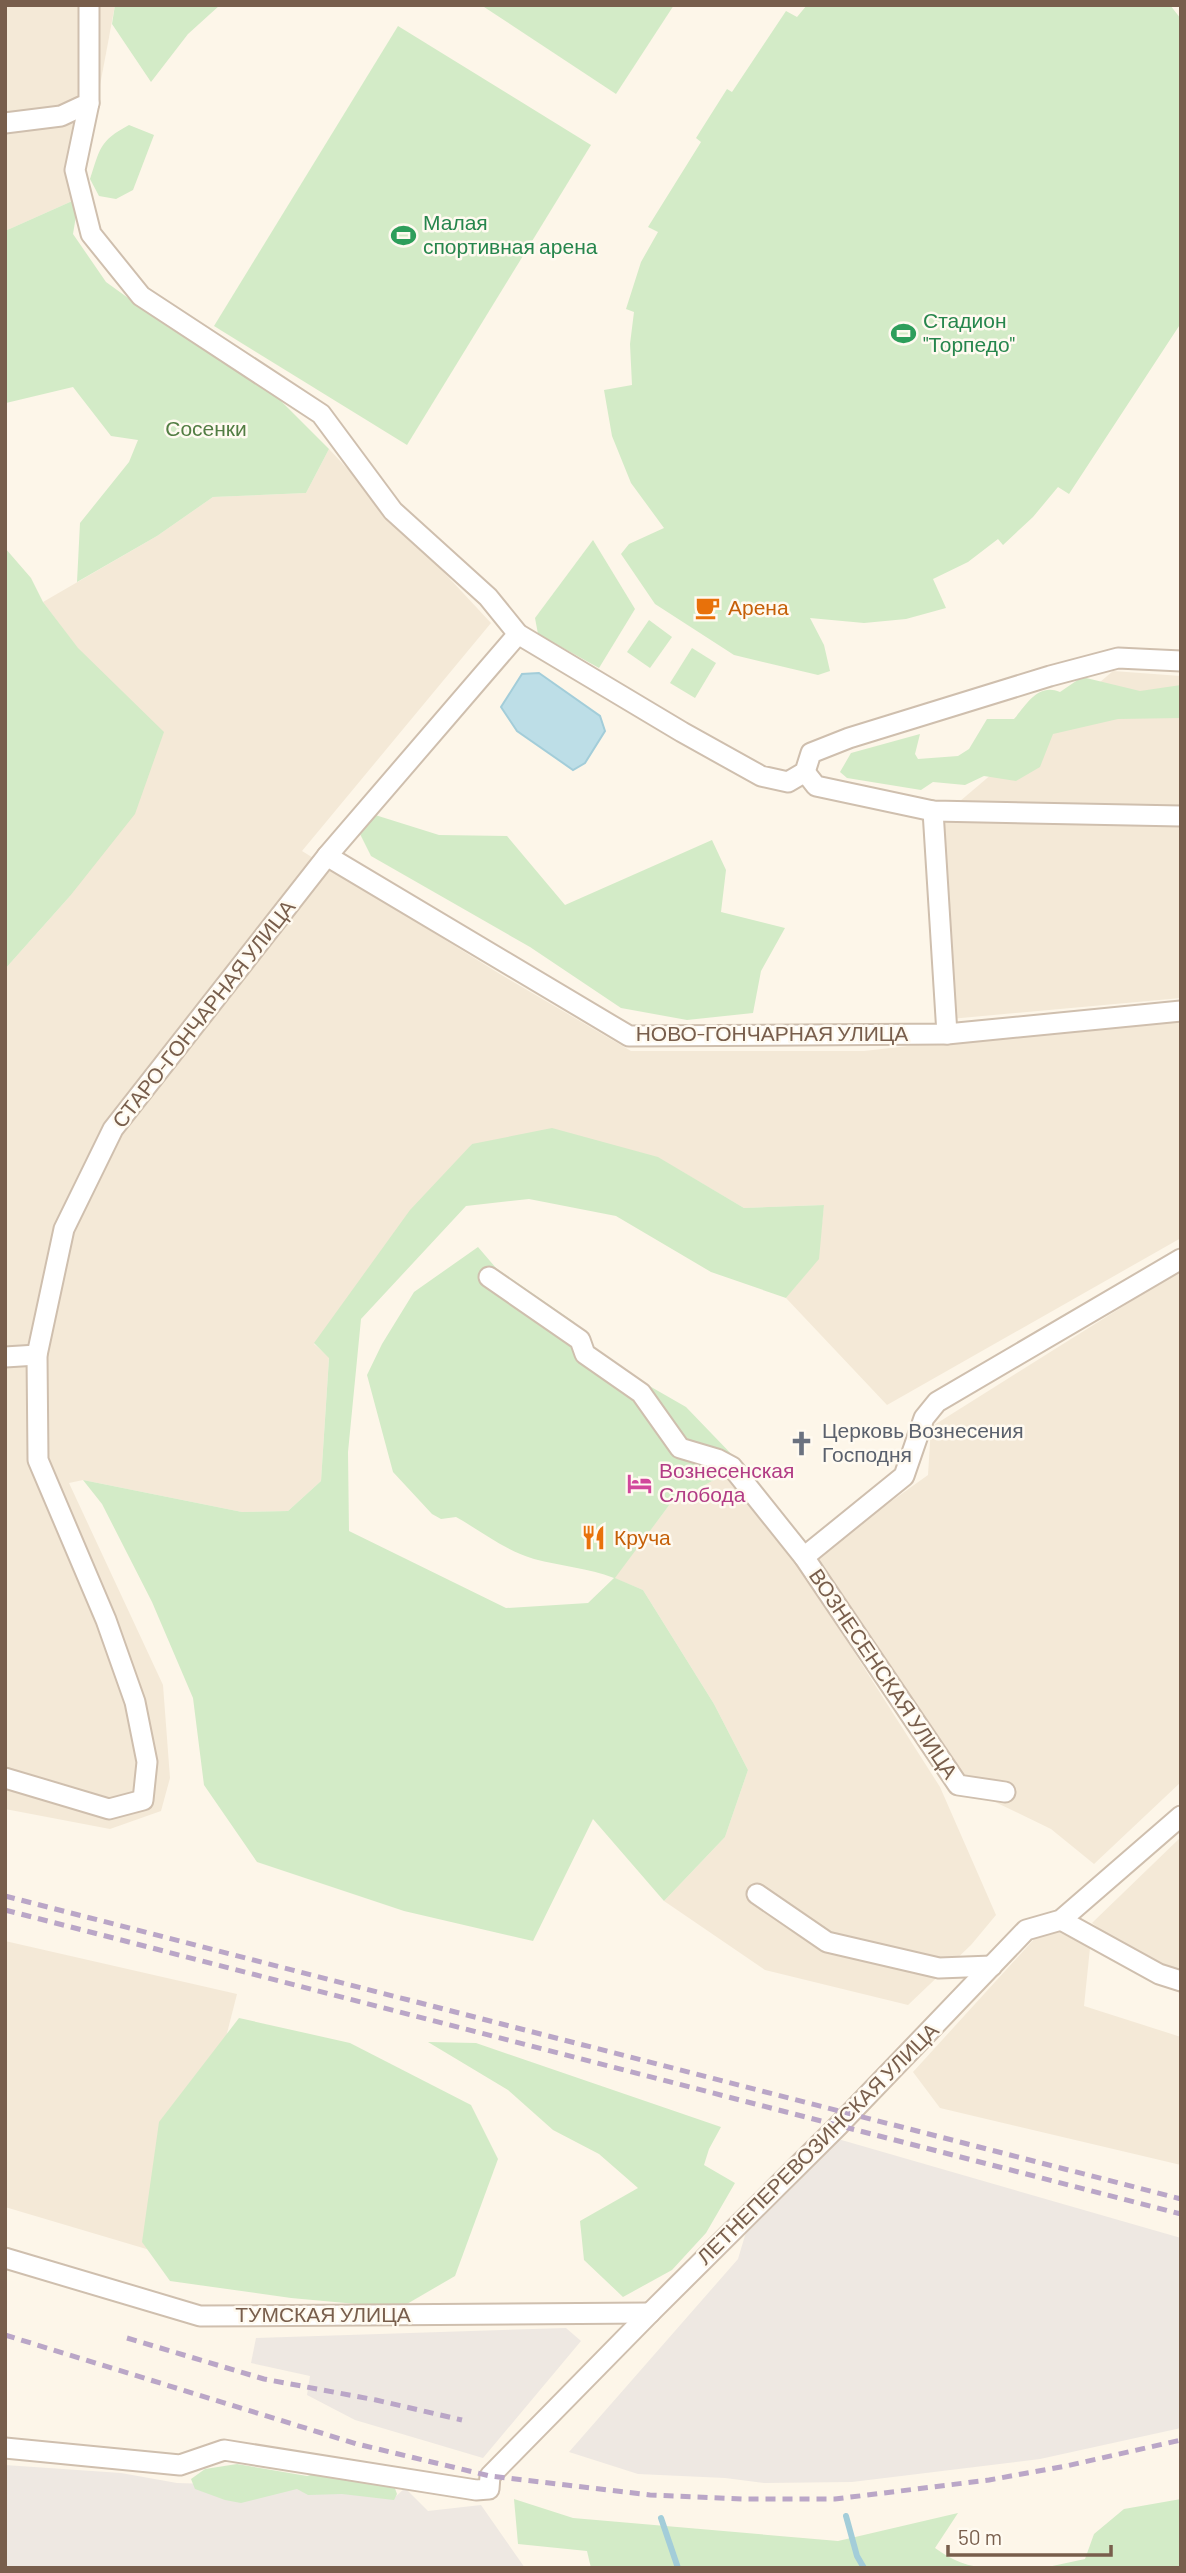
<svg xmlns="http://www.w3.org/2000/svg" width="1186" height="2573" viewBox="0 0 1186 2573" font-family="Barlow,sans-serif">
<rect width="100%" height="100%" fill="#fdf6e9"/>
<!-- residential -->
<g fill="#f4e9d7">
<path d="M5 5H115L79 198 5 231Z"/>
<path d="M329 449 491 623 302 851 500 974 631 1051H864L1181 1015V1238L887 1405 786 1298 818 1259 824 1205 744 1208 657 1157 472 1144 314 1344 329 1357 321 1481 288 1511 242 1512 83 1480 69 1483 163 1685 170 1778 161 1811 110 1829 5 1809V969L70 896 78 649 43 602 157 536 213 497 306 493Z"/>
<path d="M1113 671 1181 676V998L950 1019 939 819Z"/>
<path d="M1181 1270V1782L1094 1864 1051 1829 966 1788 812 1558 928 1475 931 1427Z"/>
<path d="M725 1474 784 1542 940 1787 996 1915 971 1945 908 2005 765 1970 664 1901 725 1837 748 1770 714 1704 643 1590 614 1578 670 1504Z"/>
<path d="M1181 1837V1972L1135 1956 1092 1923Z"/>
<path d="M1059 1932 1090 1948 1084 2006 1181 2037V2165L940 2108 913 2072 1036 1937Z"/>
<path d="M5 1941 237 1994 170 2256 5 2207Z"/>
</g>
<!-- industrial -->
<g fill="#eee8e2">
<path d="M838 2139 1181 2238V2428L1040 2459 852 2482 764 2483 725 2478 638 2474 569 2452 738 2259 746 2232Z"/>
<path d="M566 2328 581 2341 483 2458 355 2420 307 2395 310 2376 251 2363 256 2338Z"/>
<path d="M5 2465 121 2473 177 2483 369 2489 393 2499 405 2488 428 2511 481 2505 525 2568H5Z"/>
</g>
<!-- green -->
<g fill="#d3ebc7">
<path d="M115 5H220L188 34 151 82 112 24Z"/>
<path d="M481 5H674L616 94Z"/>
<path d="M807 5H1170L1181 19V323L1069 494 1058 487 1033 517 1003 545 998 539 968 562 933 579 946 608 906 619 864 623 810 618 824 645 830 671 818 675 734 655 655 604 621 554 629 544 664 528 631 483 612 436 604 390 632 385 630 344 634 312 626 309 641 262 658 232 648 227 701 142 696 138 727 89 732 92 786 11 797 17Z"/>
<path d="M398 26 591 145 407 445 214 326Z"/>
<path d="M129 125 154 135 133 190 116 199 99 196 90 179C100 149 99 141 129 125Z"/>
<path d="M79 198 73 234 106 282 171 329 263 383 329 449 306 493 213 497 157 536 77 582 80 523 129 462 138 440 111 436 73 387 6 403 5 231Z"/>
<path d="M593 540 635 609 599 668 538 634 535 618Z"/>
<path d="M5 548 31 578 43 602 78 648 164 732 135 814 70 896 5 969Z"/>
<path d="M649 620 672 637 650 668 627 652Z"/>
<path d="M692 648 716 663 695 698 670 683Z"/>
<path d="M1082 677 1140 691 1181 685V718L1118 719 1053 734 1040 767 1016 781 984 776 965 785 933 782 921 790 847 778 840 772 851 753 920 734 915 754 918 759 958 756 969 749 987 719H1014C1027 704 1038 683 1060 692Z"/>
<path d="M372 814 439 835 507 836 565 905 712 840 726 870 721 912 785 928 761 971 753 1013 687 1020 621 1008 530 947 371 856 359 832Z"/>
<path d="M552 1128 658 1157 744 1208 824 1205 819 1259 786 1298 711 1272 616 1216 529 1199 466 1206 361 1319 348 1452 349 1531 506 1608 588 1603 614 1578C588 1568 561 1566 534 1559 506 1551 481 1531 456 1517L441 1519 432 1514 393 1472 367 1375 382 1344 414 1292 478 1247 496 1268 574 1322 585 1349 686 1407 738 1461 725 1474 670 1504 615 1578 643 1590 714 1704 748 1770 725 1837 664 1901 593 1819 533 1941 404 1911 257 1862 204 1785 193 1698 152 1602 102 1504 83 1480 242 1512 288 1511 321 1481 329 1358 314 1343 410 1210 472 1144Z"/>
<path d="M239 2018 350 2043 471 2105 498 2159 455 2276 400 2308 291 2298 170 2281 142 2242 159 2122Z"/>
<path d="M428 2042 476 2043 721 2127 709 2149 704 2165 735 2183 706 2233 672 2270 623 2297 584 2260 580 2221 638 2188 599 2154 553 2130 508 2090Z"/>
<path d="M237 2464 307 2476 318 2473 392 2480 397 2494 394 2500 342 2494 308 2495 297 2489 241 2503 225 2500 195 2489 191 2479 205 2469Z"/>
<path d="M514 2499 573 2518 838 2541 958 2513 935 2548C953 2561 968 2567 990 2568H591L587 2551 518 2544Z"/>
<path d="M1181 2499V2568H1043L1085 2559 1094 2534 1124 2509Z"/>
</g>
<!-- water -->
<path fill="#bddee7" stroke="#a3cdd9" stroke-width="2" d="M539 673 600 716 605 731 585 763 573 770 517 731 501 707 522 674Z"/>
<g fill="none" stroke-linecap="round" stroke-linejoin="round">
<!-- stream -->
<g stroke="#a3cdd9" stroke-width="6">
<path d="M846 2516 857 2556 864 2568"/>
<path d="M661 2518 678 2568"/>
</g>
<defs>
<g id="minor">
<path d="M89 103 75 170 91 234 141 296 321 414 393 511 488 597 518 634 682 732 761 776 788 782 805 772 811 753 849 738 1050 676 1118 658 1181 661"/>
<path d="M5 123 61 116 89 103V5"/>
<path d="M805 772 816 786 933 811 1181 816"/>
<path d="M933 811 947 1034"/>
<path d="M327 856 629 1036 947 1034 1181 1011"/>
<path d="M489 1277 580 1340 585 1354 641 1393 680 1448 717 1459 732 1467 804 1557 958 1785 1005 1792"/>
<path d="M5 1357 37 1355"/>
<path d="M804 1557 904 1476 924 1418 937 1402 1181 1259"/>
<path d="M5 1778 109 1809 143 1800 147 1762 135 1702 106 1620 38 1460 37 1355 64 1229 113 1129 327 856 518 634"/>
<path d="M757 1894 827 1942 939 1968 992 1966"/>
<path d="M1061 1920 1159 1974 1181 1981"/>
<path d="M5 2258 200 2316 650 2313"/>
<path d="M5 2448 180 2465 224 2450 476 2490 489 2489 490 2476 650 2313 839 2125 1026 1930 1061 1920 1181 1816"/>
</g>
</defs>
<!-- minor casing -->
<use href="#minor" stroke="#cfbfae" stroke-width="23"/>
<!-- minor -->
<use href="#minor" stroke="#fff" stroke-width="19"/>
<!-- rail -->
<g stroke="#baa6c7" stroke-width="5" stroke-dasharray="10 7" stroke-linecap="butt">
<path d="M5 1896 1181 2199"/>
<path d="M5 1910 1181 2214"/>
<path d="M5 2335 357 2444 490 2476 650 2495 744 2499H835L989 2480 1066 2466 1181 2440"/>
<path d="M127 2338 264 2379 376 2400 462 2420"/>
</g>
</g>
<!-- icons -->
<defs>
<symbol id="stadium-bare" viewBox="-9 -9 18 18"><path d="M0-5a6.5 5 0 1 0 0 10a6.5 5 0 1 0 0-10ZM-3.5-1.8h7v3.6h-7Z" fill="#2e9e5b" stroke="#fffaf0" stroke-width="2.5" paint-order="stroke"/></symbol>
<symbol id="cafe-bare" viewBox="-9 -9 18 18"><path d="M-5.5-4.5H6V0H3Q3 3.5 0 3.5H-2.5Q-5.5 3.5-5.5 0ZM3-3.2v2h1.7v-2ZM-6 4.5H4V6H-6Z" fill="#e8710a" stroke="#fffaf0" stroke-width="2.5" paint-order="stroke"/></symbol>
<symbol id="church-bare" viewBox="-9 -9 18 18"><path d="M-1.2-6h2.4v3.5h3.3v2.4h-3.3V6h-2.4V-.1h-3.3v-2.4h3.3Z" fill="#6b7280" stroke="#fffaf0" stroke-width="2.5" paint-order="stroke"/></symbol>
<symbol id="hotel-bare" viewBox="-9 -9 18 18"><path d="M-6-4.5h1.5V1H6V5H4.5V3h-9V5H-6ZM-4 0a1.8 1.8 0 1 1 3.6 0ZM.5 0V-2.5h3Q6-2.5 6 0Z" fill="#d1479c" stroke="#fffaf0" stroke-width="2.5" paint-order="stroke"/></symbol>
<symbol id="restaurant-bare" viewBox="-9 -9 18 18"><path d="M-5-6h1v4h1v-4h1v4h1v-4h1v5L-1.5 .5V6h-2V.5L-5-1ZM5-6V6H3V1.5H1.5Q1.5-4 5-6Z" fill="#e8710a" stroke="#fffaf0" stroke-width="2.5" paint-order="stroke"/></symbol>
</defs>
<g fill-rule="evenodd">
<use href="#stadium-bare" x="386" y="218" width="35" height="35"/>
<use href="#stadium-bare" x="886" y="316" width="35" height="35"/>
<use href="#cafe-bare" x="690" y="590" width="35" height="35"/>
<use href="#church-bare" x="784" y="1426" width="35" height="35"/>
<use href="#hotel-bare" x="622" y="1466" width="35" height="35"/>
<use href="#restaurant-bare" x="576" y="1520" width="35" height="35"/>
</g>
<g text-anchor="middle" stroke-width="5" stroke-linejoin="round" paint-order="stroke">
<!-- leisure labels -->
<g font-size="21" fill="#27864d" stroke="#fffaf0" text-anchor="start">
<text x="423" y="230">Малая<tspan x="423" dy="24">спортивная арена</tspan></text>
<text x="923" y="328">Стадион<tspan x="923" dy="24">"Торпедо"</tspan></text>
</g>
<!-- park labels -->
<g font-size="21" fill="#527d43" stroke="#fffaf0">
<text x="206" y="436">Сосенки</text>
</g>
<!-- food labels -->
<g font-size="21" fill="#c56008" stroke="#fffaf0" text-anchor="start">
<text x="728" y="615">Арена</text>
<text x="614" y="1545">Круча</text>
</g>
<!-- street labels -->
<g font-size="21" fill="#785e4c" stroke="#fffaf0">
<text transform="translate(204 1014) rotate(-52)" y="7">СТАРО-ГОНЧАРНАЯ УЛИЦА</text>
<text x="772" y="1041">НОВО-ГОНЧАРНАЯ УЛИЦА</text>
<text transform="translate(883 1674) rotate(56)" y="7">ВОЗНЕСЕНСКАЯ УЛИЦА</text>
<text transform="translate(818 2144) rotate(-45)" y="7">ЛЕТНЕПЕРЕВОЗИНСКАЯ УЛИЦА</text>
<text x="323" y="2322">ТУМСКАЯ УЛИЦА</text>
</g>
<!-- worship labels -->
<g font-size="21" fill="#5b616d" stroke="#fffaf0" text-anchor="start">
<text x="822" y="1438">Церковь Вознесения<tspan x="822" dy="24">Господня</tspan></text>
</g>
<!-- hotel labels -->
<g font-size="21" fill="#b23c85" stroke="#fffaf0" text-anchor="start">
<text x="659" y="1478">Вознесенская<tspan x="659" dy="24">Слобода</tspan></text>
</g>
</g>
<!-- border -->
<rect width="1186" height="2573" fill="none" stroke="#785e4c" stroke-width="14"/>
<!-- scale -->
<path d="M948 2545v10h163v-10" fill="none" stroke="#785e4c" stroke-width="3.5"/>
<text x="958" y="2545" font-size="21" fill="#785e4c" stroke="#fffaf0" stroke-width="5" paint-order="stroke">50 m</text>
</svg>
